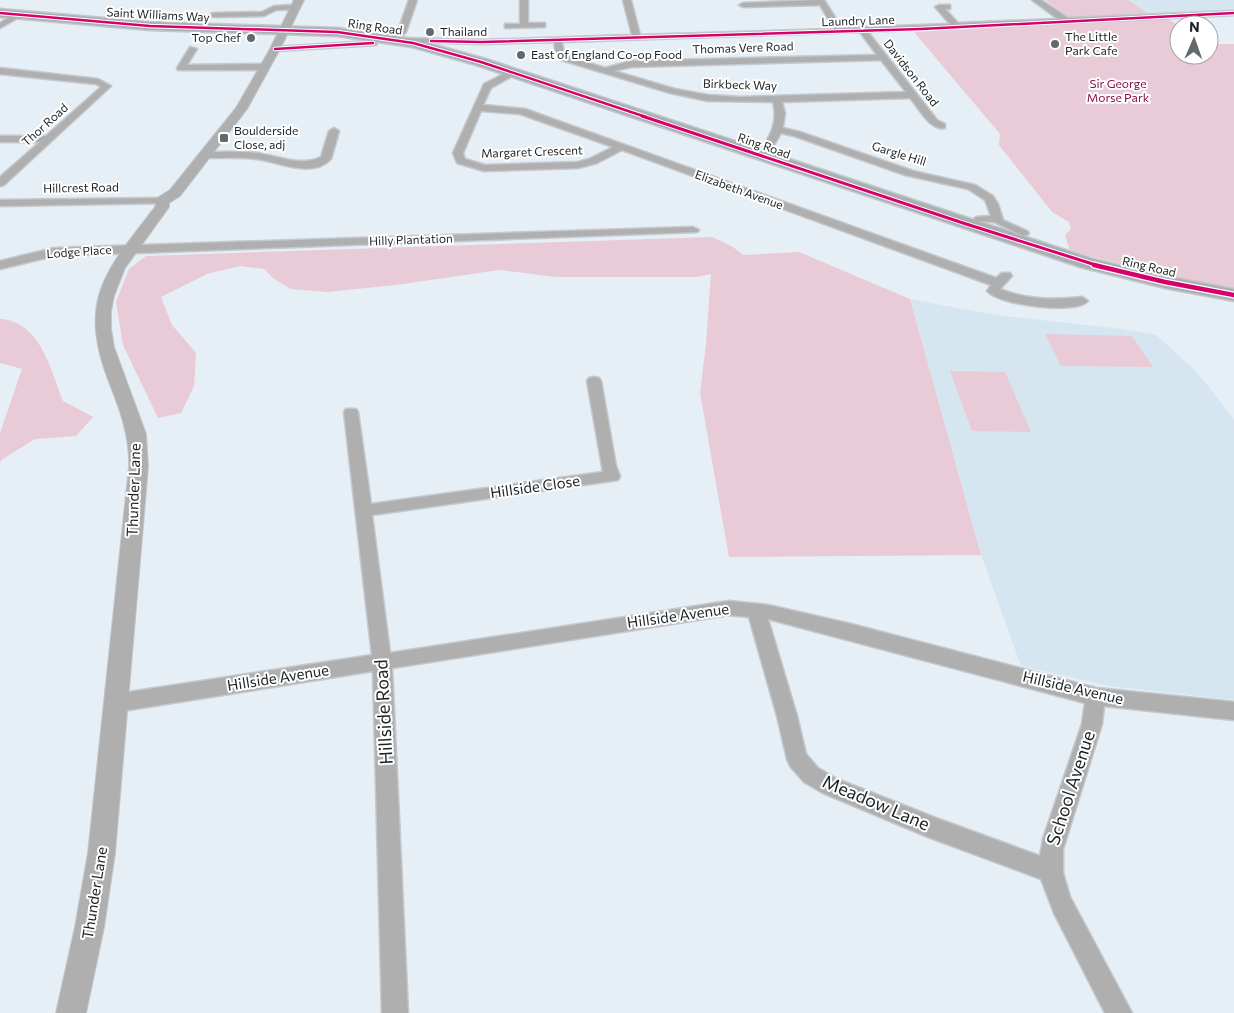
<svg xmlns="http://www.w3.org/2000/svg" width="1234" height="1013" viewBox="0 0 1234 1013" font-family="Commissioner,sans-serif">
<rect width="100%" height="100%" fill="#e6eff5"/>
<!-- built -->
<g fill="#d5e6f1">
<path d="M1128 0H1234V11L1150 15Z"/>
<path d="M910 299 995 315 1122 329 1156 335 1196 371 1234 419V700L1109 686 1021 666 981 555Z"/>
</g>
<!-- green -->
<g fill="#e9cad7">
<path d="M1045 0H1128L1150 15 1078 18 1069 17Z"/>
<path d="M1167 18 1179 26V55H1209V44H1234V290L1161 274 1070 251 1065 235 1071 229 1069 222 1052 212 999 145 1000 134 914 32Z"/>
<path d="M712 237 733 247 743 255 799 252 910 299 981 555 729 557 700 393 706 344 711 274 696 277H556L499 270 396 285 327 292 291 289 273 278 264 269 240 266 207 274 161 297 172 325 196 353 194 386 181 413 158 418 123 345 116 302 129 269 146 256Z"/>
<path d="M0 319C40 321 51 370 63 401L93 417 76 436 35 439 1 460 0 464V433L22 369 0 363Z"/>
<path d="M1045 334 1132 336 1153 367 1061 366Z"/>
<path d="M950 371 1005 372 1031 432 972 431Z"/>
</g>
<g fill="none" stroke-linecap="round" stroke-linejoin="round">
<defs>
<g id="minor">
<path d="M409 0H417L406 32 400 38 482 40 632 35 623 0H631L640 35 834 29 820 5 743 7 739 5 743 3 816 0H824L842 28 950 24 935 7 939 5H950V9H945L958 23 1058 19 1032 0H1041L1068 18 1234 11V15L868 32 937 120 945 124V128C930 131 919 108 910 98L782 102 785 113 783 128 800 132 913 171 975 185 993 196 998 204 1003 220 1027 231 1029 233 1027 235 1023 236 994 222 976 221 974 219 976 217 991 216 985 200 968 189 905 175 794 136 781 133 771 150H763L762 148C772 133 778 120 773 102L708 101 670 93 561 60 556 54 554 42 482 44 390 41V37L398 31ZM860 32 877 55 631 61 605 68 567 56 564 53 562 42ZM881 60 906 92 741 97 708 95 675 89 614 71 631 67Z"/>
<path d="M520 0H528V23H545V27L505 28V24H520Z"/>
<path d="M296 5H299V9L276 10 264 16 213 17 209 15 213 13 262 12 274 6Z"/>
<path d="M16 13 23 15 0 28V23Z"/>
<path d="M373 41 377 43 376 45 275 51 271 49 275 47Z"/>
<path d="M190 47 197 49 187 65 265 64 269 67 265 70H178L177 68Z"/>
<path d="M0 68 98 79 111 86 4 185 0 186V177L40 142H0V136H46L101 87 96 84 0 74Z"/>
<path d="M513 69 516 70V74L491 88 483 105 525 109 996 278 1002 273H1010L1012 276 1000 289C1027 300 1054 300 1082 297L1088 301C1076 315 999 305 987 291L991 285 622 150 597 163 578 168 484 171 457 163 453 153 484 84ZM481 111 520 114 613 147 589 159 578 162 485 165 465 159 463 153Z"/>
<path d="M334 128 339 131 331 159C312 179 279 162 257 159 240 157 223 158 206 158L201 155 206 152C223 152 240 151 257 153 279 156 300 167 321 157L329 131Z"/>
<path d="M162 198 166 199 167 201 166 203 0 206V200Z"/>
<path d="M693 227 699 230 697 232 54 256 0 269V261L54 248Z"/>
<path d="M594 377 599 378 601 381 616 466 620 476 618 480 372 515 390 653 729 601 768 605 851 624 1096 688 1234 702V720L1104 706 1102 724 1063 849V873L1070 897 1132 1013H1105L1054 913 1041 879 928 837 823 793 804 782 790 766 787 759 777 716 749 617 729 615 392 668 408 1013H382L373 671 116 712 109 709 106 703 109 697 116 694 372 655 344 412 346 409H356L358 412 371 504 603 472 587 381 589 378ZM768 619 1085 703 1082 724 1043 839 1040 856 936 818 837 779 818 768 806 754 797 716Z"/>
</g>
<path id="tertiary" d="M294 0H304L280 49 247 109 180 196 169 203V207L125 268 114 296 111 311V329L114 347 146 434 148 467 115 853 104 927 86 1013H56L75 927 88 853 129 467C130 436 120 410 109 382 77 299 106 271 155 207L157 198 170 190 236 108 270 49Z"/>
<path id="trunk" d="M0 9 150 22 337 28 413 39 486 59 1093 259 1165 276 1234 289V301L1165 288 1080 267 476 65 412 47 337 36 150 30 0 17Z"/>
</defs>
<!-- minor casing -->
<use href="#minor" stroke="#c3c9ce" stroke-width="3"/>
<!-- tertiary casing -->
<use href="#tertiary" stroke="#c3c9ce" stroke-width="2"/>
<!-- trunk casing -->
<use href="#trunk" stroke="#c3c9ce" stroke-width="3"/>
<!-- minor -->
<use href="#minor" fill="#b0afb0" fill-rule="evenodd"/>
<!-- tertiary -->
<use href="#tertiary" fill="#b0afb0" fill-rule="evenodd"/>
<!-- trunk -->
<use href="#trunk" fill="#adb0b2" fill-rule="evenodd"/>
<defs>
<g id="cycleway-far2">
<path d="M0 13 150 26 337 32 413 43 481 62 646 117"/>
<path d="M431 41 482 42 921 29 1234 13"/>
<path d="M275 49 373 43"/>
</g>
<path id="cycleway-far1" d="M642 116 963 223 1099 266"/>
<path id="cycleway" d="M1094 265 1165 282 1234 295"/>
</defs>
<!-- cycleway-far2 casing -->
<use href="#cycleway-far2" stroke="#fff" stroke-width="4.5"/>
<!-- cycleway-far1 casing -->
<use href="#cycleway-far1" stroke="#fff" stroke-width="5"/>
<!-- cycleway casing -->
<use href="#cycleway" stroke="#fff" stroke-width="7"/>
<!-- cycleway-far2 -->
<use href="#cycleway-far2" stroke="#d6006c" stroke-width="2.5"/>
<!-- cycleway-far1 -->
<use href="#cycleway-far1" stroke="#d6006c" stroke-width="3"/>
<!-- cycleway -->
<use href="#cycleway" stroke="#d6006c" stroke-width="4.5"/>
</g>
<!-- markers -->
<g fill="#626a6e" stroke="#fff" stroke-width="2">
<circle cx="430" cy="32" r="5"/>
<circle cx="251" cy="38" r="5"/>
<circle cx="1055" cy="44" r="5"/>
<circle cx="521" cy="55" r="5"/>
<rect x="219" y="133" width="10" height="10" rx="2.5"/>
</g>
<g text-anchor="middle" stroke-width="4" stroke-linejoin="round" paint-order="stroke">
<!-- far-street labels -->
<g font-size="12" fill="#1b2225" stroke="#fff">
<text transform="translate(158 15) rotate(3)" y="4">Saint Williams Way</text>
<text transform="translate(858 21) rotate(-2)" y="4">Laundry Lane</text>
<text transform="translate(375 27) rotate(8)" y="4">Ring Road</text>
<text transform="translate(743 48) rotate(-2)" y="4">Thomas Vere Road</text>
<text transform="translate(911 73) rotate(52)" y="4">Davidson Road</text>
<text transform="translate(740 85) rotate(2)" y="4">Birkbeck Way</text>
<text transform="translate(45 125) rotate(-42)" y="4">Thor Road</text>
<text transform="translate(764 146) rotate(19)" y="4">Ring Road</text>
<text transform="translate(532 152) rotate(-2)" y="4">Margaret Crescent</text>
<text transform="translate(899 154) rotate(17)" y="4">Gargle Hill</text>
<text transform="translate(81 188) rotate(-1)" y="4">Hillcrest Road</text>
<text transform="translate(739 190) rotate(20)" y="4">Elizabeth Avenue</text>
<text transform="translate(411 240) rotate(-2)" y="4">Hilly Plantation</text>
<text transform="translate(79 252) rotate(-4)" y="4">Lodge Place</text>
<text transform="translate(1149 267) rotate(13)" y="4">Ring Road</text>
</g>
<!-- far-poi labels -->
<g font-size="12" fill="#1b2225" stroke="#fff" text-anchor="start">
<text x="440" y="36">Thailand</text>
<text x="1065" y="41">The Little<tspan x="1065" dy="14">Park Cafe</tspan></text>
<text x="241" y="42" text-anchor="end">Top Chef</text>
<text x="531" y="59">East of England Co-op Food</text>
<text x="234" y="135">Boulderside<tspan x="234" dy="14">Close, adj</tspan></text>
</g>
<!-- far-park labels -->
<g font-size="12" fill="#8a0d47" stroke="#fff">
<text x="1118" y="88">Sir George<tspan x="1118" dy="14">Morse Park</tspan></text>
</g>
<!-- street labels -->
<g font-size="15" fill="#1b2225" stroke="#fff">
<text transform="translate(535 487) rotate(-8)" y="5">Hillside Close</text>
<text transform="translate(134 490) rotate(-88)" y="5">Thunder Lane</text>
<text transform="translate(678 616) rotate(-8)" y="5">Hillside Avenue</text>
<text transform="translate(278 678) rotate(-9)" y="5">Hillside Avenue</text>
<text transform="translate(1073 688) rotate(13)" y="5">Hillside Avenue</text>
<text transform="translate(95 893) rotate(-81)" y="5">Thunder Lane</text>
</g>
<!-- near-street labels -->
<g font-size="18" fill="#1b2225" stroke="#fff">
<text transform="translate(384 712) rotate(-93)" y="6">Hillside Road</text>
<text transform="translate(1071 788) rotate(-72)" y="6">School Avenue</text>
<text transform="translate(876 803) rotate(23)" y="6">Meadow Lane</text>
</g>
</g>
<!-- north arrow -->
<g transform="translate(1194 40) rotate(2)"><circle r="24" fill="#ffffff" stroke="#a4a7a8"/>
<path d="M0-4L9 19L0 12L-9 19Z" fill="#626a6e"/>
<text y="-8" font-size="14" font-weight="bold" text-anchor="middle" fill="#1b2225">N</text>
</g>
</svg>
